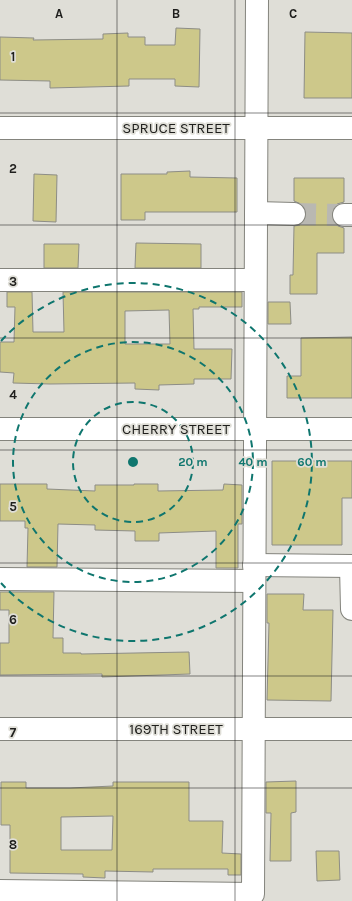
<svg xmlns="http://www.w3.org/2000/svg" width="352" height="901" viewBox="0 0 352 901" font-family="Karla,sans-serif">
<rect width="100%" height="100%" fill="#dfded7"/>
<!-- building -->
<g fill="#cdc88a" stroke="#8d8d86" fill-rule="evenodd">
<path d="M176 28 200 29 199 87 175 86V79H129V86L50 88V81L0 80V37L34 38 33 40 103 39V34L128 33V37H145V45H175Z"/>
<path d="M305 32 352 33V98H304Z"/>
<path d="M190 171V177L237 178V212H145V220H121V174H167V172Z"/>
<path d="M34 174 57 175 56 222 33 221Z"/>
<path d="M294 178H344V202L337 204 333 209 332 215 333 222 338 226 344 228V253H317V294H290V275H293L294 226 300 225 304 221 306 215 305 208 301 204 294 201Z"/>
<path d="M136 243 201 244V268H135Z"/>
<path d="M44 244H79L78 268H44Z"/>
<path d="M7 292H32L33 332H64L63 292H242V307H199V309H193L194 349H232L231 379H194V384L159 385V390L135 389V383L50 384 13 383 14 373 0 372V342H14L15 307H7ZM169 310 170 344H125V311Z"/>
<path d="M268 302H290L291 324H268Z"/>
<path d="M352 337V398H287V376H301V338Z"/>
<path d="M272 461H352V498H342V545H272Z"/>
<path d="M0 484H47V489L95 491V485H134V484H158V491L223 490 224 484 242 485V524H238V568H216V531L159 533V541H135V531L95 530V525L58 524 57 567H27L28 528H25V521H0Z"/>
<path d="M0 592H54L53 638H63V653H81V654L189 652 190 674 102 677V674L0 675V643H9V610H0Z"/>
<path d="M267 594H304L303 610H333L331 701 267 700 269 623H267Z"/>
<path d="M296 781V812L291 813V861H270L271 813H266V782Z"/>
<path d="M1 782H26V788H70L113 786V782H189V821H223L222 853 241 854V875H228V869H153V872L105 871V878L83 877V874L10 873V825H1ZM113 816 112 850H61V817Z"/>
<path d="M316 851H339L340 880 317 881Z"/>
</g>
<g fill="none" stroke-linecap="round" stroke-linejoin="round">
<!-- minor-tunnel -->
<path stroke="#b9b8b2" stroke-width="22" stroke-dasharray="22 11" stroke-linecap="butt" d="M294 214 344 215"/>
<defs>
<g id="minor">
<path d="M0 128H352"/>
<path d="M256 213 294 214"/>
<path d="M344 215H352"/>
<path d="M0 280H255"/>
<path d="M0 429H352"/>
<path d="M254 565 352 566"/>
<path d="M351 566 352 609"/>
<path d="M0 579 254 581"/>
<path d="M0 729H352"/>
<path d="M0 891 253 894 257 0"/>
</g>
</defs>
<!-- minor casing -->
<use href="#minor" stroke="#84847d" stroke-width="24"/>
<!-- minor -->
<use href="#minor" stroke="#fff" stroke-width="22"/>
</g>
<!-- grid -->
<path fill="none" stroke="#1f1f1d" stroke-width="1" stroke-opacity="0.55" d="M117 0V901M235 0V901M0 113H352M0 225H352M0 338H352M0 450H352M0 563H352M0 676H352M0 788H352"/>
<!-- distance rings -->
<g fill="none" stroke="#0f766e" stroke-width="2" stroke-dasharray="7 5">
<circle cx="133" cy="462" r="60"/>
<circle cx="133" cy="462" r="120"/>
<path d="M1 341A179 179 0 1 1 1 583"/>
</g>
<g text-anchor="middle" stroke-width="3.5" stroke-linejoin="round" paint-order="stroke">
<!-- street labels -->
<g font-size="15" fill="#1f1f1d" stroke="#dfded7">
<text x="176" y="133">SPRUCE STREET</text>
<text x="176" y="434">CHERRY STREET</text>
<text x="176" y="734">169TH STREET</text>
</g>
</g>
<g font-size="13" text-anchor="middle" font-weight="bold" fill="#1f1f1d" stroke="#dfded7" stroke-width="3.5" stroke-linejoin="round" paint-order="stroke">
<text x="59" y="18">A</text>
<text x="176" y="18">B</text>
<text x="293" y="18">C</text>
<text x="13" y="61">1</text>
<text x="13" y="173">2</text>
<text x="13" y="286">3</text>
<text x="13" y="399">4</text>
<text x="13" y="511">5</text>
<text x="13" y="624">6</text>
<text x="13" y="737">7</text>
<text x="13" y="849">8</text>
</g>
<circle cx="133" cy="462" r="6" fill="#0f766e" stroke="#dfded7" stroke-width="2"/>
<g font-size="12" text-anchor="middle" font-weight="bold" fill="#0f766e" stroke="#dfded7" stroke-width="3.5" stroke-linejoin="round" paint-order="stroke">
<text x="193" y="466">20 m</text>
<text x="253" y="466">40 m</text>
<text x="312" y="466">60 m</text>
</g>
</svg>
